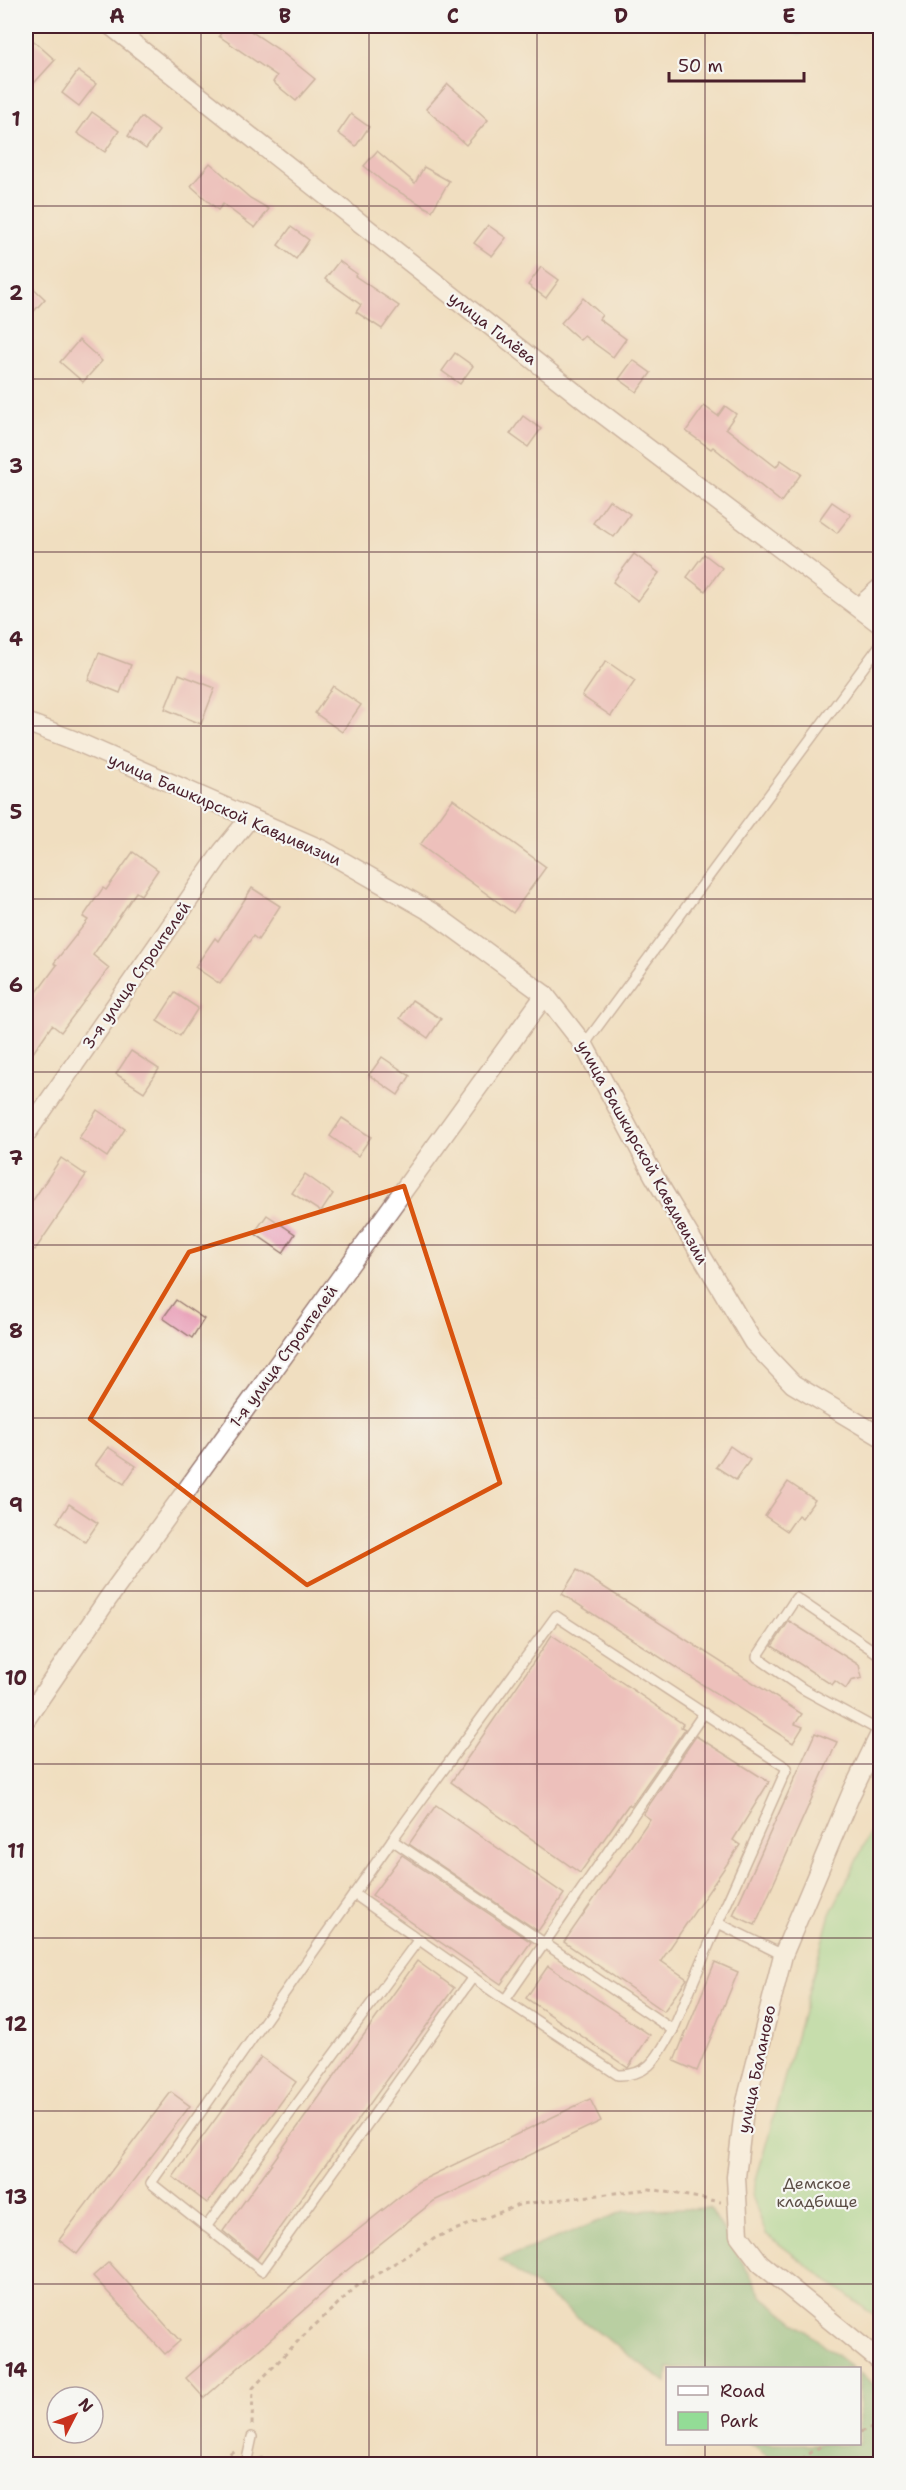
<svg xmlns="http://www.w3.org/2000/svg" width="906" height="2490" viewBox="0 0 906 2490" font-family="'Shantell Sans',sans-serif">
<rect width="100%" height="100%" fill="#f6f6f2"/>
<filter id="ink" filterUnits="userSpaceOnUse"><feTurbulence type="fractalNoise" baseFrequency=".0167" numOctaves="2"/><feDisplacementMap in="SourceGraphic" scale="12" xChannelSelector="R" yChannelSelector="G"/><feConvolveMatrix kernelMatrix="1 2 1 2 8 2 1 2 1" color-interpolation-filters="sRGB"/></filter>
<filter id="wash" filterUnits="userSpaceOnUse"><feTurbulence type="fractalNoise" baseFrequency=".008" numOctaves="4" result="noise"/><feDisplacementMap in="SourceGraphic" scale="24" xChannelSelector="R" yChannelSelector="G"/><feGaussianBlur stdDeviation="1.35" result="paint"/><feColorMatrix in="noise" values="0 0 0 0 0 0 0 0 0 0 0 0 0 0 0 0 0 1.4 0 .05"/><feComposite in="paint" operator="in"/></filter>
<g filter="url(#wash)">
<rect width="100%" height="100%" fill="#f0dec0"/>
<!-- green -->
<path fill="#93dc96" stroke="#6e7e60" stroke-width="1.5" d="M880 1813V2320L766 2234 752 2195 830 1914Z"/>
<!-- forest -->
<g fill="#76bc7f" stroke="#606e55" stroke-width="1.5">
<path d="M710 2208 763 2297 853 2368H668L667 2383 500 2260 625 2211Z"/>
<path d="M860 2373 880 2390V2464H779L750 2444H860Z"/>
</g>
<g fill="none" stroke-linecap="round" stroke-linejoin="round">
<!-- stream -->
<g stroke="#3daeb8" stroke-width="5">
<path d="M775 26 799 33 815 26"/>
<path d="M867 26 880 31"/>
</g>
</g>
<g id="blocks">
<!-- building -->
<g fill="#e89cb6">
<path d="M226 26H243L279 50 315 79 296 101 273 82 277 76 219 36Z"/>
<path d="M26 34 55 60 26 92Z"/>
<path d="M78 71 96 84 79 106 62 93Z"/>
<path d="M448 84 488 120 466 145 426 109Z"/>
<path d="M92 112 119 131 105 152 77 133Z"/>
<path d="M351 114 369 127 356 146 338 133Z"/>
<path d="M141 117 159 131 146 149 128 136Z"/>
<path d="M377 151 415 183 424 167 449 181 432 211 387 185 364 166Z"/>
<path d="M210 163 250 198 269 209 255 228 223 204 218 210 191 186Z"/>
<path d="M488 225 506 238 492 256 474 243Z"/>
<path d="M291 227 309 240 296 259 278 245Z"/>
<path d="M339 261 357 274 355 276 399 306 382 329 356 312 361 305 325 279Z"/>
<path d="M541 267 559 280 546 298 528 285Z"/>
<path d="M26 281 45 299 26 320Z"/>
<path d="M583 298 602 315 599 319 626 339 613 357 584 336 580 340 561 323Z"/>
<path d="M79 340 102 361 83 382 60 362Z"/>
<path d="M455 353 473 366 460 384 442 371Z"/>
<path d="M633 360 651 373 637 392 619 379Z"/>
<path d="M704 406 718 416 725 406 736 414 726 428 776 467 781 460 801 474 781 502 713 447 711 449 686 431Z"/>
<path d="M523 416 541 429 528 447 510 434Z"/>
<path d="M609 500 630 514 614 537 593 523Z"/>
<path d="M832 502 851 515 837 533 819 520Z"/>
<path d="M634 554 659 573 638 601 613 582Z"/>
<path d="M704 554 722 568 705 591 687 577Z"/>
<path d="M99 653 131 665 120 693 88 680Z"/>
<path d="M606 661 635 681 611 716 582 696Z"/>
<path d="M179 674 215 688 201 724 165 709Z"/>
<path d="M333 686 361 705 342 732 315 713Z"/>
<path d="M453 799 546 867 513 913 420 845Z"/>
<path d="M133 852 158 870 141 895 136 892 93 955 109 968 61 1032 52 1025 26 1063V1007L57 965 54 963 88 920 83 917 103 888 106 890Z"/>
<path d="M252 888 280 906 258 940 253 936 220 984 195 967 215 938 218 941Z"/>
<path d="M175 993 198 1008 180 1036 157 1021Z"/>
<path d="M412 1000 441 1019 428 1038 400 1018Z"/>
<path d="M131 1051 159 1069 144 1092 116 1074Z"/>
<path d="M382 1057 410 1076 398 1095 369 1075Z"/>
<path d="M97 1110 125 1129 107 1157 79 1138Z"/>
<path d="M342 1118 371 1137 358 1156 330 1136Z"/>
<path d="M61 1158 86 1175 35 1250 26 1244V1211Z"/>
<path d="M305 1174 333 1194 321 1212 292 1193Z"/>
<path d="M267 1215 295 1234 283 1253 254 1233Z"/>
<path d="M176 1300 204 1319 192 1338 163 1318Z"/>
<path d="M730 1446 750 1460 736 1480 716 1467Z"/>
<path d="M108 1447 136 1466 124 1484 95 1465Z"/>
<path d="M788 1482 815 1500 802 1518 798 1515 787 1531 765 1516Z"/>
<path d="M69 1504 98 1523 85 1542 57 1522Z"/>
<path d="M577 1570 802 1714 795 1724 803 1727 793 1743 562 1594Z"/>
<path d="M789 1621 859 1665 862 1678 851 1681 846 1689 835 1681 832 1685 772 1646Z"/>
<path d="M552 1635 683 1724 681 1727 685 1729 631 1806 629 1804 580 1873 451 1782Z"/>
<path d="M815 1733 837 1742 755 1925 733 1915Z"/>
<path d="M696 1736 769 1782 733 1840 740 1845 661 1961 687 1979 664 2011 564 1942 650 1819 643 1814Z"/>
<path d="M436 1805 564 1894 538 1931 409 1844Z"/>
<path d="M402 1855 531 1942 501 1984 372 1895Z"/>
<path d="M417 1961 454 1988 257 2259 223 2231Z"/>
<path d="M715 1962 738 1972 697 2071 674 2061Z"/>
<path d="M548 1966 650 2035 628 2068 526 1998Z"/>
<path d="M261 2057 296 2082 207 2203 173 2177Z"/>
<path d="M171 2092 190 2106 77 2254 59 2240Z"/>
<path d="M590 2099 601 2121 434 2201 331 2283 332 2285 204 2398 186 2378 324 2257 418 2182Z"/>
<path d="M109 2262 180 2341 165 2354 93 2276Z"/>
</g>
</g>
</g>
<g filter="url(#ink)">
<use href="#blocks" fill-opacity="0" stroke="#9d7e76" stroke-width="1.5"/>
<g fill="none" stroke-linecap="round" stroke-linejoin="round">
<defs>
<g id="lane">
<path d="M584 1045 880 645"/>
<path d="M880 1655 796 1598 757 1657 803 1689 880 1731"/>
<path d="M392 1840 354 1894 505 2000"/>
<path d="M354 1894 151 2183 262 2271 473 1977"/>
<path d="M718 1923 673 2030 392 1840 556 1616 787 1768 718 1923 783 1955"/>
<path d="M673 2030C658 2055 651 2076 618 2075L505 2000 704 1713"/>
<path d="M206 2227 419 1939"/>
<path d="M246 2464 252 2437"/>
</g>
<g id="street">
<path d="M111 26 588 403 880 624"/>
<path d="M859 607 880 588"/>
<path d="M26 722 73 740 323 850 433 913 545 995 584 1045 654 1176 753 1342 793 1384 880 1436"/>
<path d="M26 1134 222 852 249 819"/>
<path d="M26 1719 107 1600 545 995"/>
<path d="M880 1734 851 1794 783 1955 744 2110 736 2177 739 2235 760 2263 880 2361"/>
</g>
</defs>
<!-- lane casing -->
<use href="#lane" stroke="#9d7e76" stroke-width="12"/>
<!-- street casing -->
<use href="#street" stroke="#9d7e76" stroke-width="21"/>
<!-- path -->
<g stroke="#9d7e76" stroke-width="3" stroke-dasharray="4.5 4.5" stroke-linecap="butt">
<path d="M252 2425 253 2388 300 2339 356 2287 437 2237 521 2204 650 2189 721 2202"/>
<path d="M860 2432 872 2428 880 2431"/>
<path d="M261 2457 264 2464"/>
<path d="M215 2464 236 2449"/>
<path d="M794 2464 824 2444"/>
</g>
<!-- lane -->
<use href="#lane" stroke="#fff" stroke-width="9"/>
<!-- street -->
<use href="#street" stroke="#fff" stroke-width="18"/>
</g>
</g>
<!-- marked area -->
<path d="M0 0H906V2490H0ZM404 1186 500 1483 307 1585 90 1419 189 1252Z" fill="#f0dec0" fill-opacity=".55" fill-rule="evenodd"/>
<path fill="none" stroke="#d8530f" stroke-width="4.5" stroke-linejoin="round" d="M404 1186 500 1483 307 1585 90 1419 189 1252Z"/>
<!-- grid -->
<path fill="none" stroke="#4a1f2b" stroke-width="1.5" stroke-opacity="0.55" d="M201 26V2464M369 26V2464M537 26V2464M705 26V2368M26 206H880M26 379H880M26 552H880M26 726H880M26 899H880M26 1072H880M26 1245H880M26 1418H880M26 1591H880M26 1764H880M26 1938H880M26 2111H880M26 2284H880M705 2444V2464"/>
<g text-anchor="middle" stroke-width="4.5" stroke-linejoin="round" paint-order="stroke">
<!-- street labels -->
<g font-size="16" fill="#4a1f2b" stroke="#f6f6f2">
<text transform="translate(493 328) rotate(38)" y="6">улица Гилёва</text>
<text transform="translate(225 809) rotate(24)" y="6">улица Башкирской Кавдивизии</text>
<text transform="translate(136 975) rotate(-55)" y="6">3-я улица Строителей</text>
<text transform="translate(643 1152) rotate(61)" y="6">улица Башкирской Кавдивизии</text>
<text transform="translate(283 1356) rotate(-54)" y="6">1-я улица Строителей</text>
<text transform="translate(756 2069) rotate(-78)" y="6">улица Баланово</text>
</g>
<!-- park labels -->
<g font-size="16" fill="#5c4e46" stroke="#f6f6f2">
<text x="817" y="2189">Демское<tspan x="817" dy="18">кладбище</tspan></text>
</g>
</g>
<!-- margin -->
<rect width="906" height="2490" fill="none" stroke="#f6f6f2" stroke-width="66"/>
<!-- legend -->
<rect x="666" y="2367" width="195" height="78" fill="#f6f6f2" stroke="#b1a0a2" stroke-width="1.5"/>
<rect x="678" y="2386" width="30" height="9" fill="#ffffff" stroke="#b1a0a2" stroke-width="1.5"/>
<text x="720" y="2397" font-size="18" fill="#4a1f2b">Road</text>
<rect x="678" y="2412" width="30" height="18" fill="#93dc96" stroke="#b1a0a2" stroke-width="1.5"/>
<text x="720" y="2427" font-size="18" fill="#4a1f2b">Park</text>
<!-- north arrow -->
<g transform="translate(75 2415) rotate(48)"><circle r="28" fill="#f6f6f2" stroke="#b1a0a2" stroke-width="1.5"/>
<path d="M0-4.5L10 22L0 15L-10 22Z" fill="#c8321e"/>
<text y="-9" font-size="16" font-weight="bold" text-anchor="middle" fill="#4a1f2b">N</text>
</g>
<!-- scale -->
<path d="M669 72v9h135v-9" fill="none" stroke="#4a1f2b" stroke-width="3"/>
<text x="678" y="72" font-size="18" fill="#4a1f2b" stroke="#f6f6f2" stroke-width="4.5" paint-order="stroke">50 m</text>
<rect x="33" y="33" width="840" height="2424" fill="none" stroke="#4a1f2b" stroke-width="2"/>
<g font-size="20" text-anchor="middle" font-weight="bold" fill="#4a1f2b">
<text x="117" y="23">A</text>
<text x="285" y="23">B</text>
<text x="453" y="23">C</text>
<text x="621" y="23">D</text>
<text x="789" y="23">E</text>
<text x="16" y="126">1</text>
<text x="16" y="300">2</text>
<text x="16" y="473">3</text>
<text x="16" y="646">4</text>
<text x="16" y="819">5</text>
<text x="16" y="992">6</text>
<text x="16" y="1165">7</text>
<text x="16" y="1338">8</text>
<text x="16" y="1512">9</text>
<text x="16" y="1685">10</text>
<text x="16" y="1858">11</text>
<text x="16" y="2031">12</text>
<text x="16" y="2204">13</text>
<text x="16" y="2377">14</text>
</g>
</svg>
